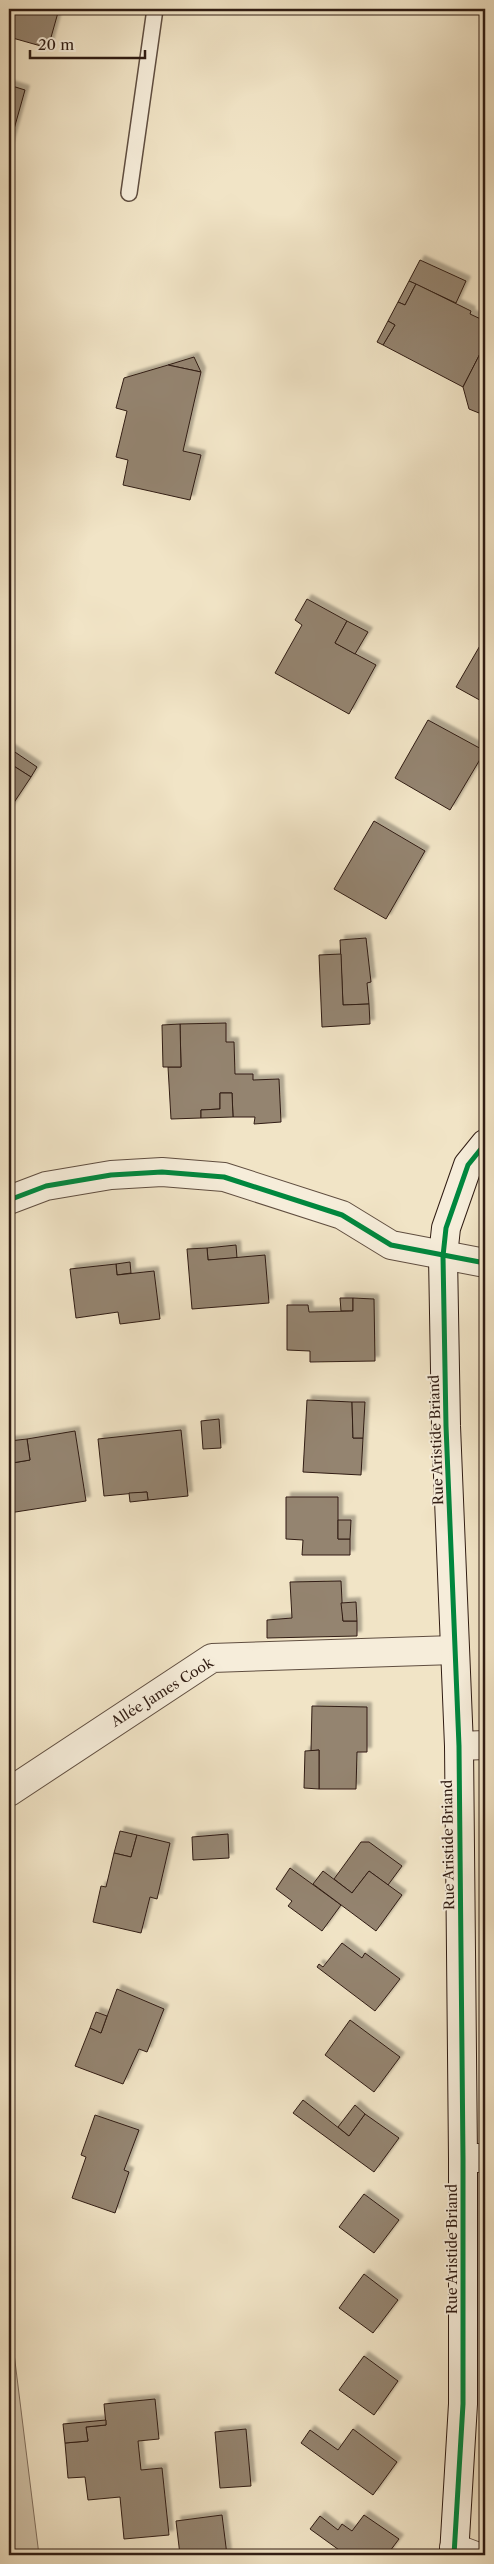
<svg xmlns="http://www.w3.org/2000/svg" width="494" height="2564" viewBox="0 0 494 2564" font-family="'Libre Caslon Text',serif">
<defs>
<filter id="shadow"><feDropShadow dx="4.5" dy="-4.5" stdDeviation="1" flood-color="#0004"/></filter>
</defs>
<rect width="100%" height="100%" fill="#f1e4c6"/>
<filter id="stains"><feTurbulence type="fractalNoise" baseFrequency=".004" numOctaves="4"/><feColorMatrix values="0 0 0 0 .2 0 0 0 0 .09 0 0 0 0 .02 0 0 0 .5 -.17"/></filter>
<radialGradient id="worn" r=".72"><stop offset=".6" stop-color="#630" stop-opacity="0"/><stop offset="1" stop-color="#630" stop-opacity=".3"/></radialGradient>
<!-- green -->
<path fill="#d0c2a8" stroke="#806f5e" d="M9 2313 39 2555H9Z"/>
<!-- building -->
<g fill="#948470" stroke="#301c13" filter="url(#shadow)">
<path d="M9 9H59L48 48 9 37Z"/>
<path d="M9 85 25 90 9 147Z"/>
<path d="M420 260 466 281 456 303 409 281Z"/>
<path d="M409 281 416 284 405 305 398 302Z"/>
<path d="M416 284 471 311 470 314 485 321V344L463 387 383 345 395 325 388 321 398 302 405 305Z"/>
<path d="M388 321 395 325 383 345 377 342Z"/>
<path d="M485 344V400L479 413 469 409 463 387Z"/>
<path d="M194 357 201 372 168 365Z"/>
<path d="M168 365 201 372 183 451 201 455 190 500 123 485 128 460 116 457 127 411 116 408 124 378Z"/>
<path d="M307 599 347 621 335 643 376 665 349 714 275 673 302 625 295 620Z"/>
<path d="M347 621 368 632 355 654 335 643Z"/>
<path d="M485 637V703L456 687Z"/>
<path d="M428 720 485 751 450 810 395 778Z"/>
<path d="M9 748 37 767 31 777 9 763Z"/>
<path d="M9 763 31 777 9 810Z"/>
<path d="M374 821 425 851 386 919 334 889Z"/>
<path d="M366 938 371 982 367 983 369 1004 343 1005 340 940Z"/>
<path d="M341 954 343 1005 369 1004 370 1024 322 1027 319 955Z"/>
<path d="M226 1023V1042H234L235 1074H253V1080L279 1079 281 1122 254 1124 255 1117H233L232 1093H220V1109L201 1110V1118L171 1119 168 1067H181L180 1024Z"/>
<path d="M180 1024 181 1067H163L162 1025Z"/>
<path d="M220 1093H232L233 1117 201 1118V1110L220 1109Z"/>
<path d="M236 1245 237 1258 208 1260 207 1248Z"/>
<path d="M207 1248 208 1260 265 1255 269 1303 192 1309 187 1249Z"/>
<path d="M130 1262 131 1273 117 1275 116 1264Z"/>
<path d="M116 1264 117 1275 154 1271 160 1319 120 1324 118 1312 76 1318 70 1269Z"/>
<path d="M340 1298H353V1311H341Z"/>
<path d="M353 1298 374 1299 375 1361 310 1362V1351L287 1350V1305H308L309 1312 353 1311Z"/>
<path d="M307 1400 352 1402 353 1438H363L361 1475 303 1472Z"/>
<path d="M352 1402H365L363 1438H353Z"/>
<path d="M219 1419 221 1448 203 1449 201 1421Z"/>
<path d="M181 1430 188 1496 148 1500 147 1492 104 1496 98 1439Z"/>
<path d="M75 1431 86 1501 9 1513V1468L12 1467V1463L30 1460 27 1439Z"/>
<path d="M27 1439 30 1460 12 1463 9 1441Z"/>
<path d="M147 1492 148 1500 130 1502 129 1493Z"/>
<path d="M286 1497H338V1539H350V1555H302L303 1540 286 1539Z"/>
<path d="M338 1520H351L350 1539H338Z"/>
<path d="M341 1581 343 1621H357V1636L267 1638V1620L292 1618 290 1582Z"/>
<path d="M356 1602 357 1621H343L341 1603Z"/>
<path d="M312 1706 367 1707V1752H357L356 1789H319V1750L311 1751Z"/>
<path d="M319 1750V1789L304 1788 305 1751Z"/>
<path d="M120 1831 137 1835 131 1857 114 1853Z"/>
<path d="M228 1834 229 1858 193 1860 192 1837Z"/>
<path d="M137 1835 170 1843 157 1899 150 1897 141 1933 93 1922 101 1886 106 1887 114 1853 131 1857Z"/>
<path d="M361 1842H369L402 1866 388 1885 369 1871 352 1893 334 1879Z"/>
<path d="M290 1868 341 1905 322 1931 288 1906 292 1901 276 1889Z"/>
<path d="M323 1871 352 1893 369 1871 402 1895 376 1931 313 1884Z"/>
<path d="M342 1943 362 1958 365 1953 400 1979 375 2011 317 1967 319 1964 323 1967Z"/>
<path d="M117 1989 164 2009 147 2052 139 2049 123 2084 75 2066 90 2028 101 2033Z"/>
<path d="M96 2012 107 2016 101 2033 90 2028Z"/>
<path d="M350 2020 400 2057 374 2092 325 2055Z"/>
<path d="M303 2100 349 2136 365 2114 399 2138 374 2172 293 2113Z"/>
<path d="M355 2105 365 2114 349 2136 338 2127Z"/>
<path d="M95 2115 139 2130 124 2170 129 2172 115 2213 72 2198 86 2157 81 2155Z"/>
<path d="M364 2194 399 2220 374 2253 339 2227Z"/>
<path d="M364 2274 398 2300 373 2333 339 2308Z"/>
<path d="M364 2356 398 2381 374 2415 339 2390Z"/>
<path d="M155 2399 159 2439 138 2441 141 2470 162 2468 169 2535 124 2539 120 2497 88 2500 85 2477 68 2478 65 2443 88 2441 86 2427 106 2425 104 2404Z"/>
<path d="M106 2420V2425L86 2427 88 2441 65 2443 63 2424Z"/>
<path d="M246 2429 251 2486 220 2488 215 2432Z"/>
<path d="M353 2429 397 2462 373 2495 301 2443 310 2430 338 2450Z"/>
<path d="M222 2515 227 2555H180L176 2521Z"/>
<path d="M364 2515 399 2539 387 2555H346L310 2529 320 2516 338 2530 342 2524 352 2531Z"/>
</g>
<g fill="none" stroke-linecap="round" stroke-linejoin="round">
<defs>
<path id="lane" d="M129 193 155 9"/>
<g id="street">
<path d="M9 1200 46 1186 111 1175 162 1172 224 1177 342 1215 391 1245 485 1263"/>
<path d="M459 1746 485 1745"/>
<path d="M9 1792 212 1658 454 1650"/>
<path d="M463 2158H485"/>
<path d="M454 2548 473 2555"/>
</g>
<path id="secondary" d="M454 2555 463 2404V2158L459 1746 446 1426 443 1256 446 1228 468 1165 485 1144"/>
</defs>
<!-- lane casing -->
<use href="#lane" stroke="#604e40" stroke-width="18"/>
<!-- street casing -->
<use href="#street" stroke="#604e40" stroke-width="30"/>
<!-- secondary casing -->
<use href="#secondary" stroke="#301c13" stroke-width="30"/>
<!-- lane -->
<use href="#lane" stroke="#f6edda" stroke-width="15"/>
<!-- street -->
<use href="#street" stroke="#f6edda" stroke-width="28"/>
<!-- secondary -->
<use href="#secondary" stroke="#f6edda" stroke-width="28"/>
<defs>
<g id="cycleway">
<path d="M9 1200 46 1186 111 1175 162 1172 224 1177 342 1215 391 1245 485 1263"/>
<path d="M454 2555 463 2404V2158L459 1746 446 1426 443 1256 446 1228 468 1165 485 1144"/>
</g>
</defs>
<!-- cycleway casing -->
<use href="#cycleway" stroke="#f6edda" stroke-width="8"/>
<!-- cycleway -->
<use href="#cycleway" stroke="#00873e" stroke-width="5"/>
</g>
<g text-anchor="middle" stroke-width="4" stroke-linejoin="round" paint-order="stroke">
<!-- street labels -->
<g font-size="14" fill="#301c13" stroke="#f6edda">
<text transform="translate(436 1440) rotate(-92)" y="5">Rue Aristide Briand</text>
<text transform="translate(162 1692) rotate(-32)" y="5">Allée James Cook</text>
<text transform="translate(448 1845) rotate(-91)" y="5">Rue Aristide Briand</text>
<text transform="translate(452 2249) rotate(-90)" y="5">Rue Aristide Briand</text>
</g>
</g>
<!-- margin -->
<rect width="494" height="2564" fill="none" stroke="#f1e4c6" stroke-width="30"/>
<rect x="10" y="10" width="474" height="2544" fill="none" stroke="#301c13" stroke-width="2.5"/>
<rect x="15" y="15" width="464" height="2534" fill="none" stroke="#301c13"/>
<!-- scale -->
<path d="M30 50v8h115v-8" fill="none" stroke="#301c13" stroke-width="2.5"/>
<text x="38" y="50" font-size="15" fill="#301c13" stroke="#f6edda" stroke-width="4" paint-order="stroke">20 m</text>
<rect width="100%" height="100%" filter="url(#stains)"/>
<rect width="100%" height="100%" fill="url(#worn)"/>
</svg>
